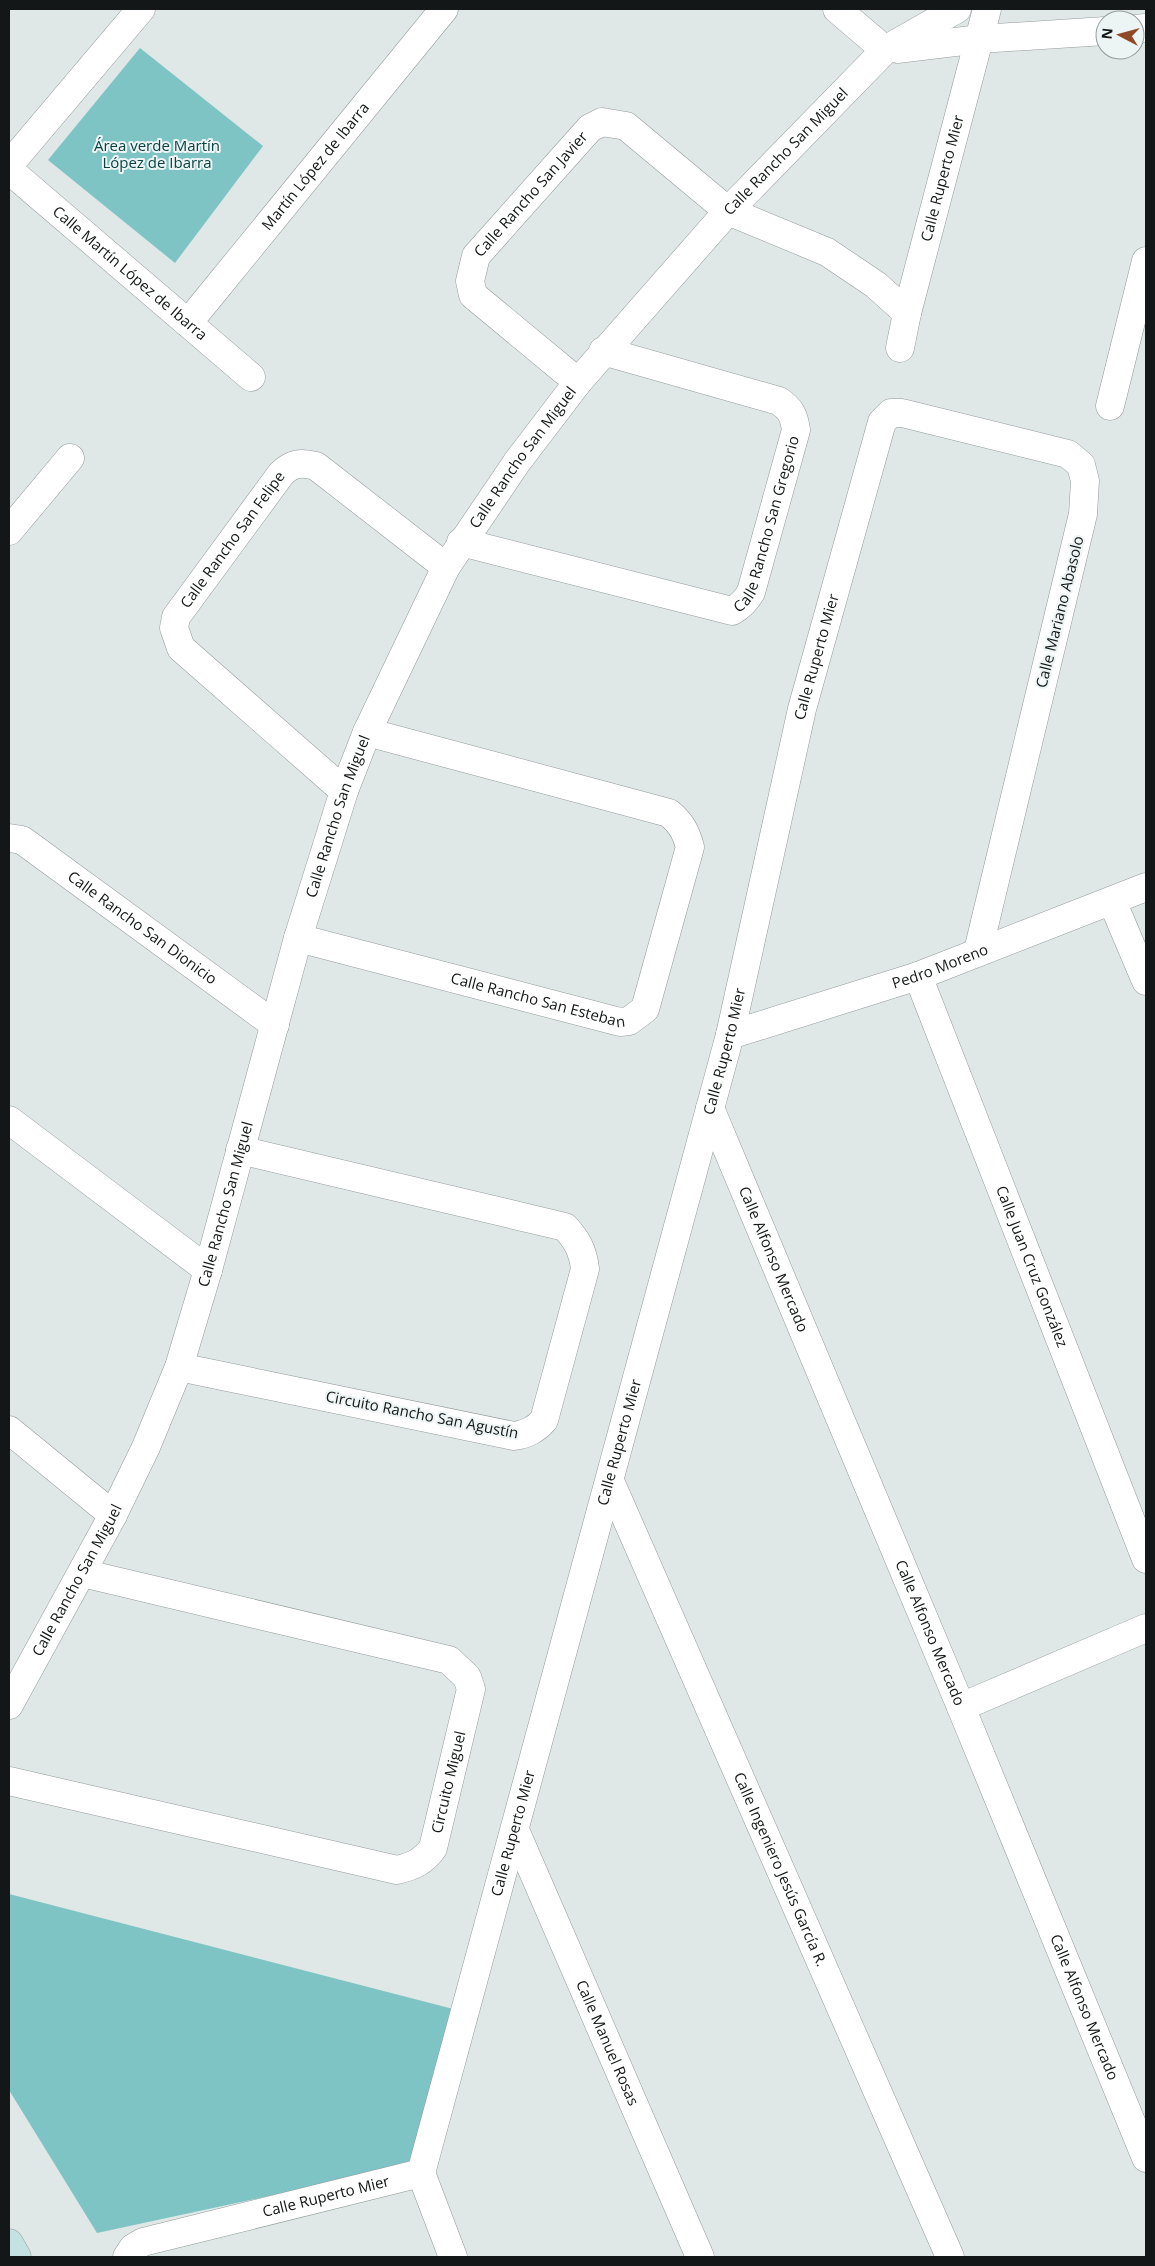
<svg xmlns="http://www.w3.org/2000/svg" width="1155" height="2266" viewBox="0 0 1155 2266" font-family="'Open Sans',sans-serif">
<rect width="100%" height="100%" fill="#dfe7e7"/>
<!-- green -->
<g fill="#7ec4c4">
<path d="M140 48 263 146 175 263 48 160Z"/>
<path d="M9 1894 457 2010 417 2164 97 2233 9 2090Z"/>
</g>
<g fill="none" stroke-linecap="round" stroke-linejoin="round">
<defs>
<g id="street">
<path d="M837 9 885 50"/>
<path d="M1135 29 1146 28"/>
<path d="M897 49 980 39 1105 31"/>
<path d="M9 165 141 9"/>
<path id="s1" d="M9 170 251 377"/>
<path id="s2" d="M188 323 444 9"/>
<path id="s3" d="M900 348 907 313 987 9"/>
<path id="s4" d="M578 382 473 295 470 281 476 256 590 128 602 122 626 126 728 211 827 252 876 285 907 313"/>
<path d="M1110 406 1146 261"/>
<path d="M9 531 70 458"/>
<path id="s5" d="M461 542 732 611C741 606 746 601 751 592L796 430C794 416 791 409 779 401L603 351"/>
<path id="s6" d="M344 791 181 648 174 628 176 617 281 474C292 463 301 462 316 466L446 567"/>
<path id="s7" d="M9 838 22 840 275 1025"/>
<path d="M1112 901 1146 981"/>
<path id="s8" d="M298 938 620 1022 629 1021 645 1009 690 847C686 832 681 823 669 813L367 732"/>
<path id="s9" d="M918 976 1146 1559"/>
<path id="s10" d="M730 1035 918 976 1146 887"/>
<path id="s11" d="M710 1108 961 1707 1146 2158"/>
<path d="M9 1120 208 1270"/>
<path d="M179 1367 514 1436C527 1434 535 1430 544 1420L585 1269C583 1251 577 1240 565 1227L240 1150"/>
<path d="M9 1430 113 1515"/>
<path id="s12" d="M610 1481 950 2257"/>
<path id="s13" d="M9 1705 113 1515 146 1447 179 1367 208 1270 298 938 344 791 367 732 446 567 517 462 578 382 728 211 885 50 957 9"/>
<path d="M961 1707 1146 1628"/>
<path id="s14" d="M9 1781 397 1870C413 1866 423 1862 433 1848L471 1689 467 1677 449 1660 82 1573"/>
<path id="s15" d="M515 1830 700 2257"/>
<path d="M421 2173 453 2257"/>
<path id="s16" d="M127 2257 133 2248 143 2242 421 2173 730 1035 802 709 882 422 891 413H902L1068 454 1081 465 1085 481 1083 514 978 951"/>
</g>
<path id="secondary" d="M9 2243 17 2257"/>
</defs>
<!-- street casing -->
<use href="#street" stroke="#949a9a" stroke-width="29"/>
<!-- secondary casing -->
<use href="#secondary" stroke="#949a9a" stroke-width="29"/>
<!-- street -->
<use href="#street" stroke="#fff" stroke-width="28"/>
<!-- secondary -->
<use href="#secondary" stroke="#c5e2e2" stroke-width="28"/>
</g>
<g text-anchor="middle" stroke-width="4" stroke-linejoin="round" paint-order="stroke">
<!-- park labels -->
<g font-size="15" fill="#084243" stroke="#edf4f4">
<text x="157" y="151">Área verde Martín<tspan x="157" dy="17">López de Ibarra</tspan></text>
</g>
<!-- street labels -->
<g font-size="15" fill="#141717" stroke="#edf4f4">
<text dy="5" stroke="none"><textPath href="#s13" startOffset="1762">Calle Rancho San Miguel</textPath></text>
<text dy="5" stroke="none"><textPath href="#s2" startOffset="202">Martín López de Ibarra</textPath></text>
<text dy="5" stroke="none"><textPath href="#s3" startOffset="175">Calle Ruperto Mier</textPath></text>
<text dy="5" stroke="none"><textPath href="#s4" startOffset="259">Calle Rancho San Javier</textPath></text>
<text dy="5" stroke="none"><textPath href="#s1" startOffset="159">Calle Martín López de Ibarra</textPath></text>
<text dy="5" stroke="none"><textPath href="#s13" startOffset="1358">Calle Rancho San Miguel</textPath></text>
<text dy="5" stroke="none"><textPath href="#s5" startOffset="376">Calle Rancho San Gregorio</textPath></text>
<text dy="5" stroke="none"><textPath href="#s6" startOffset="345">Calle Rancho San Felipe</textPath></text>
<text transform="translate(1060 612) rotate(-76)" y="5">Calle Mariano Abasolo</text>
<text dy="5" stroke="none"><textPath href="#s16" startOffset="1876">Calle Ruperto Mier</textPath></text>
<text dy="5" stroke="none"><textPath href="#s13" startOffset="952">Calle Rancho San Miguel</textPath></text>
<text dy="5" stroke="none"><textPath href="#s7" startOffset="162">Calle Rancho San Dionicio</textPath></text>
<text dy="5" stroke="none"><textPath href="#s10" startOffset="221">Pedro Moreno</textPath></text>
<text dy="5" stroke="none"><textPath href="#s8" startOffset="248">Calle Rancho San Esteban</textPath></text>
<text dy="5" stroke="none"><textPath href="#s16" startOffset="1471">Calle Ruperto Mier</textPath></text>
<text dy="5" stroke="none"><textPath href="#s13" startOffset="548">Calle Rancho San Miguel</textPath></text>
<text dy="5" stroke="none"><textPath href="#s11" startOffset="164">Calle Alfonso Mercado</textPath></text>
<text dy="5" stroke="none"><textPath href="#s9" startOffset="312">Calle Juan Cruz González</textPath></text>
<text transform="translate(422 1415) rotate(11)" y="5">Circuito Rancho San Agustín</text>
<text dy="5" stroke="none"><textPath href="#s16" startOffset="1066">Calle Ruperto Mier</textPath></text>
<text dy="5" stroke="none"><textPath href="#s13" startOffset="142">Calle Rancho San Miguel</textPath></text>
<text dy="5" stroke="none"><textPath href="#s11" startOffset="569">Calle Alfonso Mercado</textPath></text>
<text dy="5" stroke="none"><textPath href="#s14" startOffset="509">Circuito Miguel</textPath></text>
<text dy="5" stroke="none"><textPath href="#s16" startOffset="661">Calle Ruperto Mier</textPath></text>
<text dy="5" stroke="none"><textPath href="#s12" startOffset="424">Calle Ingeniero Jesús García R.</textPath></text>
<text dy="5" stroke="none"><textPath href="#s11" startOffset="974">Calle Alfonso Mercado</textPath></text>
<text dy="5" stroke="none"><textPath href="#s15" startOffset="232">Calle Manuel Rosas</textPath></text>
<text dy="5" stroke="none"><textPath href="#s16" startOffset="211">Calle Ruperto Mier</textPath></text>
</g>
</g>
<!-- border -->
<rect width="1155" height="2266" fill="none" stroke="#141717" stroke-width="20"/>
<!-- north arrow -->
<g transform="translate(1120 35) rotate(276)"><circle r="24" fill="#edf4f4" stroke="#969c9c"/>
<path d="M0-4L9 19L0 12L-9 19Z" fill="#904925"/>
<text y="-8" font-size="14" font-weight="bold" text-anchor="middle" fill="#141717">N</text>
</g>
</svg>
